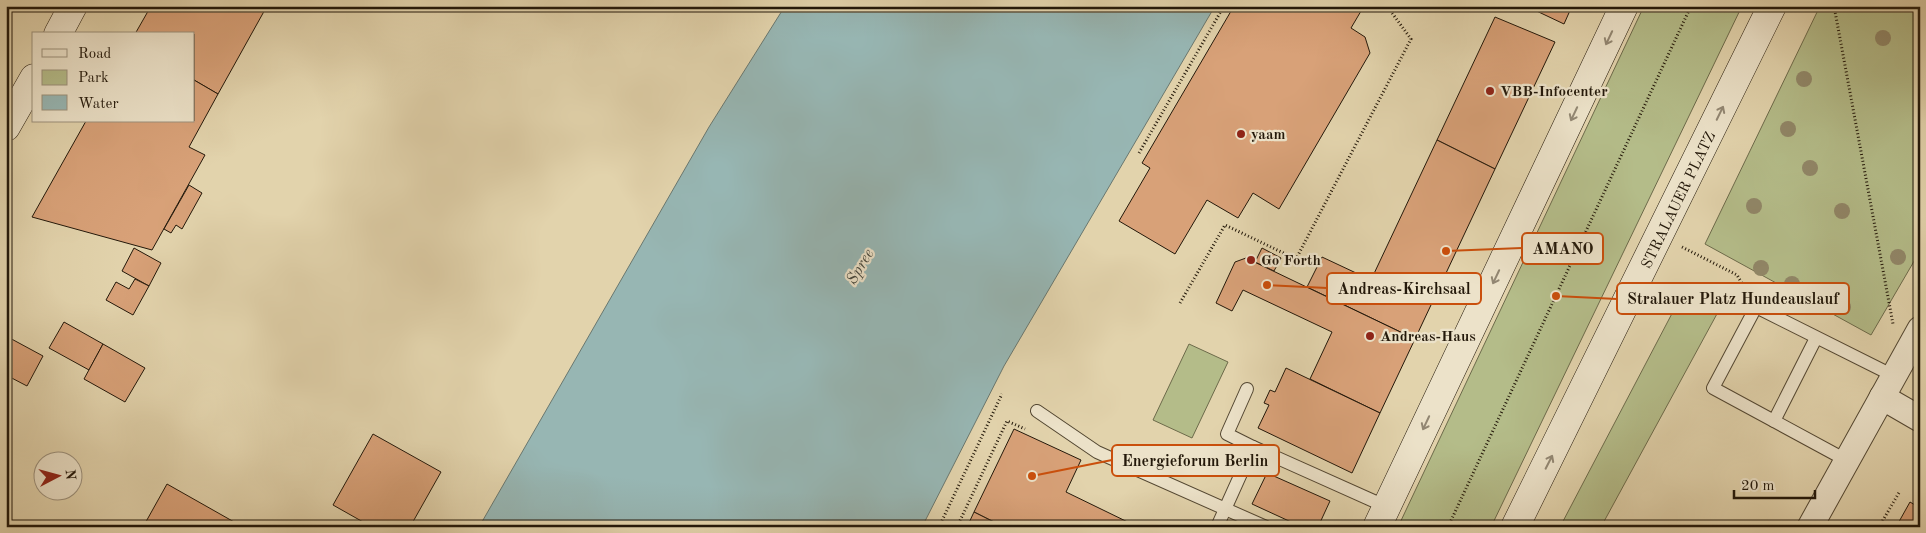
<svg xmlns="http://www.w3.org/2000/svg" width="1926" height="533" viewBox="0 0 1926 533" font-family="'Old Standard TT',serif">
<rect width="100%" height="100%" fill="#e2d3ac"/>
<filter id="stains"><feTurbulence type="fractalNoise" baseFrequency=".004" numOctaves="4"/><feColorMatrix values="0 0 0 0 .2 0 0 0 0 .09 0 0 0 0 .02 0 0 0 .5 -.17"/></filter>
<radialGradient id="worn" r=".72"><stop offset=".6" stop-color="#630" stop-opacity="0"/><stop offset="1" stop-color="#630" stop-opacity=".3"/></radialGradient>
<!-- green -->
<g fill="#b4bc89" stroke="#6c6a4a">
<path d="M1644 6H1742L1491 527H1398Z"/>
<path d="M1820 6H1920V251L1871 335 1705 244Z"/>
<path d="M1688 283 1724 301 1601 527H1560Z"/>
<path d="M1189 344 1228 362 1192 438 1153 420Z"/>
</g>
<!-- water -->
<path fill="#97b6b3" stroke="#69776f" d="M785 6H1215L1004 366 922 527H479L709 127Z"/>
<!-- building -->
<g fill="#d8a178" stroke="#23180a">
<path d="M151 6H267L218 94 194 80V34H135Z"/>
<path d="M1234 6H1364L1351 28 1365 37 1370 53 1279 209 1253 193 1238 218 1207 200 1175 254 1119 221 1150 168 1142 163Z"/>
<path d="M1526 6H1572L1564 24Z"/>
<path d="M1495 17 1555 42 1495 169 1437 140Z"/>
<path d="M194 80 218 94 189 147 205 155 152 250 32 217 86 121H194Z"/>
<path d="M1437 140 1495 169 1415 339 1307 287 1322 257 1371 280Z"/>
<path d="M189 185 202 193 182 229 176 225 171 233 164 229Z"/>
<path d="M134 248 161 263 149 286 122 271Z"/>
<path d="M1262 248 1281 258 1274 271 1255 262Z"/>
<path d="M1246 258 1415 339 1380 413 1310 379 1332 332 1243 290 1232 311 1216 303 1235 262Z"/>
<path d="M135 279 149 286 133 315 106 300 116 282 129 289Z"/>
<path d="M64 322 103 344 89 370 49 348Z"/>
<path d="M6 336 43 356 27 386 6 375Z"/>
<path d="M103 344 145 368 125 402 84 379Z"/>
<path d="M1286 368 1380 413 1352 473 1258 428 1269 405 1264 403 1270 390 1275 392Z"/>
<path d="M1014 429 1081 460 1066 492 1138 527H1004L974 512Z"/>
<path d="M373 434 441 472 410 527H372L333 505Z"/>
<path d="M1267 473 1330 501 1318 527H1302L1252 504Z"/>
<path d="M167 484 243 527H143Z"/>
<path d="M1910 502 1920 508V527H1896Z"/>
<path d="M974 512 1004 527H967Z"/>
</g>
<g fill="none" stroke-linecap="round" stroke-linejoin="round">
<defs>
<g id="lane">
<path d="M1247 389 1227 434 1253 447"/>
<path d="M1037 411 1097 452 1266 527"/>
<path d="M1774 421 1816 338"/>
<path d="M1846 460 1713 388 1756 307 1894 376"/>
<path d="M1217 527 1253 447 1387 507"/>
</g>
<g id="street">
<path d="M1882 397 1920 419"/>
<path d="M1810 527 1920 329"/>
</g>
<g id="secondary">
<path d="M58 34 73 6"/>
<path d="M6 127 34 78"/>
<path d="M1377 527 1624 6"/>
<path d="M1515 527 1772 6"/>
</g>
</defs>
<!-- lane casing -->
<use href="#lane" stroke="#534732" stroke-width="14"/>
<!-- street casing -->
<use href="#street" stroke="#534732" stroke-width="27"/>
<!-- secondary casing -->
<use href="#secondary" stroke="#23180a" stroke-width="29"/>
<!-- path -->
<g stroke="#23180a" stroke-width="3" stroke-dasharray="1 2.5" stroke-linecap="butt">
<path d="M1834 6 1893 324"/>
<path d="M1139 153 1224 6"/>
<path d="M1682 247 1737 275 1747 292"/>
<path d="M1180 303 1225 225 1296 259 1411 39 1387 6"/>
<path d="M939 527 1002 394"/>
<path d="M957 527 1007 421 1025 429"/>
<path d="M1448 527 1691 6"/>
<path d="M1879 527 1900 491"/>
</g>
<!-- lane -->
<use href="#lane" stroke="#ece2c9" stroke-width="12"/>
<!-- street -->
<use href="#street" stroke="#ece2c9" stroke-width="25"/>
<!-- secondary -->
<use href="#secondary" stroke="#ece2c9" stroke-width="28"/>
</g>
<!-- trees -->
<g fill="#918768">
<circle cx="1883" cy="38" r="8"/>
<circle cx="1804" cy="79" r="8"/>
<circle cx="1788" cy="129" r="8"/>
<circle cx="1810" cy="168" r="8"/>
<circle cx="1754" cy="206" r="8"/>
<circle cx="1842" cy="211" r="8"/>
<circle cx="1898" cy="257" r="8"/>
<circle cx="1761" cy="268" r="8"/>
<circle cx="1792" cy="284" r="8"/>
<circle cx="1843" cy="307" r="8"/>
</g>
<!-- one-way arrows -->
<defs><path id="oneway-shaft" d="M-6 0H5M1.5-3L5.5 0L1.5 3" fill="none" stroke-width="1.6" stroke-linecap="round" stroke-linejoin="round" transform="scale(1.25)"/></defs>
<g stroke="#928773">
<use href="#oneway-shaft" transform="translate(1609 38) rotate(115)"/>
<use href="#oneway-shaft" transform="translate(1720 113) rotate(-64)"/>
<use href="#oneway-shaft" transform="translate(1574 114) rotate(115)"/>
<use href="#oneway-shaft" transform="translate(1496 277) rotate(115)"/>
<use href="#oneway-shaft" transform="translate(1426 423) rotate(115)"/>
<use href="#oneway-shaft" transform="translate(1549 462) rotate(-63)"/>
</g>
<!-- markers -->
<g fill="#8f2418" stroke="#ece2c9" stroke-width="2">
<circle cx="1490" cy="91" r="5"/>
<circle cx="1241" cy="134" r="5"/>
<circle cx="1251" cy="260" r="5"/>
<circle cx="1370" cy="336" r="5"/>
</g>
<g text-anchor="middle" stroke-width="4.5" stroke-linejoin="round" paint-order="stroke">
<!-- poi labels -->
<g font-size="15" font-weight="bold" fill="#23180a" stroke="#ece2c9" text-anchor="start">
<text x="1500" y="96">VBB-Infocenter</text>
<text x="1251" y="139">yaam</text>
<text x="1261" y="265">Go Forth</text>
<text x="1380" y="341">Andreas-Haus</text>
</g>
<!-- street labels -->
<g font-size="15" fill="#23180a" stroke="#ece2c9">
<text transform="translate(1678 200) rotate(-64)" y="5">STRALAUER PLATZ</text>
</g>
<!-- water labels -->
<g font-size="16" font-style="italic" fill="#46473d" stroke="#ece2c9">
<text transform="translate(859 266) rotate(-59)" y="6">Spree</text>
</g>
</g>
<!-- callouts -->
<path fill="none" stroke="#ca4f0c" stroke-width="2" d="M1446 251L1522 248M1267 285L1327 288M1556 296L1617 299M1032 476L1112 460"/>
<g fill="#ca4f0c" stroke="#ece2c9" stroke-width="2">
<circle cx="1446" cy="251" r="5"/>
<circle cx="1267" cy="285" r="5"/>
<circle cx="1556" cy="296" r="5"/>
<circle cx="1032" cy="476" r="5"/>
</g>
<g fill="#ece2c9" stroke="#ca4f0c" stroke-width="2">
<rect x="1522" y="233" width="81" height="31" rx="5"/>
<rect x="1327" y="273" width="154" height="31" rx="5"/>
<rect x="1617" y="283" width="232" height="31" rx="5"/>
<rect x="1112" y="445" width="167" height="31" rx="5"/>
</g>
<g font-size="16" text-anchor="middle" font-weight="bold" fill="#23180a">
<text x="1563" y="254">AMANO</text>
<text x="1404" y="294">Andreas-Kirchsaal</text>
<text x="1733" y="304">Stralauer Platz Hundeauslauf</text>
<text x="1195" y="466">Energieforum Berlin</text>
</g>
<!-- margin -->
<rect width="1926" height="533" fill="none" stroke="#e2d3ac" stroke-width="25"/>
<rect x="8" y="8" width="1911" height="518" fill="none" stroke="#23180a" stroke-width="2.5"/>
<rect x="12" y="12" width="1901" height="508" fill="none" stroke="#23180a"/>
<!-- legend -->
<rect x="32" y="32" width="162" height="90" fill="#ece2c9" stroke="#9c917d"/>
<rect x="42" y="49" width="25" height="8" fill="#ece2c9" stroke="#9c917d"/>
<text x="78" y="58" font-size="15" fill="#23180a">Road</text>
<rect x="42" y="70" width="25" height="15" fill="#b4bc89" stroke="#9c917d"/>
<text x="78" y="82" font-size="15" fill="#23180a">Park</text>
<rect x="42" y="95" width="25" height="15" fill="#97b6b3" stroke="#9c917d"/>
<text x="78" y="108" font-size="15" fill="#23180a">Water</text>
<!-- north arrow -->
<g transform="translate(58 476) rotate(84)"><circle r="24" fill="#ece2c9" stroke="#9c917d"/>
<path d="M0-4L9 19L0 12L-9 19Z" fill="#8f2418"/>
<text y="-8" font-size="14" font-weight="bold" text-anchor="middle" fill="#23180a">N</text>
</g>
<!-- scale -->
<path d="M1734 490v8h81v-8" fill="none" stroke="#23180a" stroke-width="2.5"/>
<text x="1741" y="490" font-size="15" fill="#23180a" stroke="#ece2c9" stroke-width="4" paint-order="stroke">20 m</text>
<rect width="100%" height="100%" filter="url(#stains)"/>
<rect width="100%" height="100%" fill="url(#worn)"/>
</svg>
